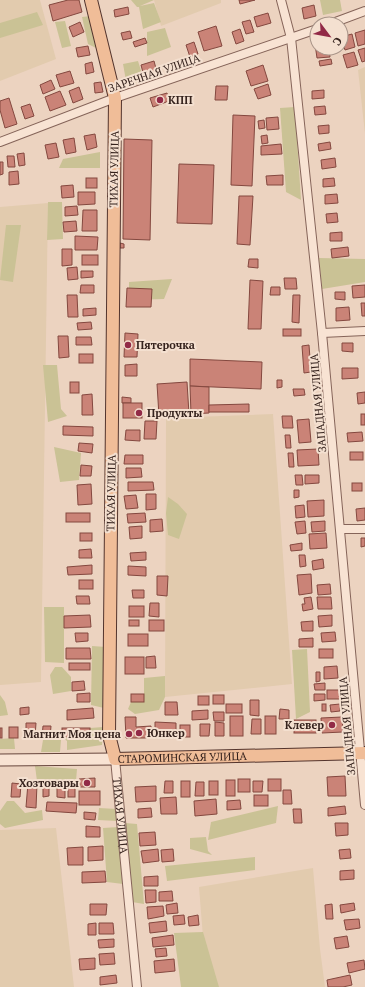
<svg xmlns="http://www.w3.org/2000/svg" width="365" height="987" viewBox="0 0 365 987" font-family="'PT Serif',serif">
<rect width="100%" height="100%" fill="#ecd3c0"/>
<!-- farmland -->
<g fill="#e2cbae">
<path d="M0 0H40L56 59 0 81Z"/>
<path d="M154 0H221V3L161 26Z"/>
<path d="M365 67V134L358 70Z"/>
<path d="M48 203 41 682 0 685V207Z"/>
<path d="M273 414 292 684 165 697 166 418Z"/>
<path d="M56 828 74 987H0V830Z"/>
<path d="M313 868 320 949 325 987H207L199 887Z"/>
</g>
<!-- green -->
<g fill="#cac295">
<path d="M131 0H154L140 6 154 3 161 22 143 29 139 7H137Z"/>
<path d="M320 0H340L342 11 323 15Z"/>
<path d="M37 12 43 25 0 38V23Z"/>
<path d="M91 16 100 50 88 44 82 17Z"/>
<path d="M65 21 71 46 62 48 55 22Z"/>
<path d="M165 28 171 47 147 56V32Z"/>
<path d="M138 61 144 80 127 86 123 64Z"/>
<path d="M295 107 301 200 286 192 280 108Z"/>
<path d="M100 152V168H59L63 159Z"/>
<path d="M48 202H62L63 239 47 240Z"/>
<path d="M6 225H21L13 282 0 280Z"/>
<path d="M319 258 365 259V282L322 289Z"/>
<path d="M172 279 164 299 129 300V282Z"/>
<path d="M43 365H57L61 409 67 416 48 422Z"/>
<path d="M54 447 81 453 79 480 60 482Z"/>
<path d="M168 497 178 504 187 514 179 539 168 535 166 513Z"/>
<path d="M44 607H64V663L45 662Z"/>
<path d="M92 646 106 647 104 708 91 705Z"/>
<path d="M307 649 310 712 296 719 292 650Z"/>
<path d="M55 667H62L71 677V691L53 694 50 675Z"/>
<path d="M165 676V697L159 710 135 714 128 709 131 702 144 701V678Z"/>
<path d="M0 695 5 702 8 715 0 716Z"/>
<path d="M103 727 102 745 67 750V741L62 737H90V728Z"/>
<path d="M14 738 15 749H0V739Z"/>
<path d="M43 740H61L60 752H41Z"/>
<path d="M35 766 77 769 76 781H37Z"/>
<path d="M7 801H14L25 813 42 810 43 820 5 828 0 824V811Z"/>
<path d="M278 806 276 823 208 840 211 822Z"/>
<path d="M99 808 117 809V821L98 820Z"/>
<path d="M125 823 137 824 144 904 132 902Z"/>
<path d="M119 827 123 884 107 882 103 828Z"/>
<path d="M206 837 208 851 212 855 190 849V838Z"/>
<path d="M255 857V870L167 881 165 866Z"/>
<path d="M203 932 219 987H181L174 933Z"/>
</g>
<!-- building -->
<g fill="#ca8377" stroke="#84483f">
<path d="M68 0H79L82 12 53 21 49 5Z"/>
<path d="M239 0H255L240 4Z"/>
<path d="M314 5 316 16 304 19 302 8Z"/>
<path d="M128 7 129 14 115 17 114 10Z"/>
<path d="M268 13 271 23 257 27 254 17Z"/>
<path d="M250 20 254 32 246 34 242 22Z"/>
<path d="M80 22 84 32 73 37 69 27Z"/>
<path d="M216 26 222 46 204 51 198 32Z"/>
<path d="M240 29 244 41 236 44 232 32Z"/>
<path d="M365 30V44L358 46 355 33Z"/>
<path d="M130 31 132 38 123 40 121 33Z"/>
<path d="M352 34 355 47 345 50 341 37Z"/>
<path d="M145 38 147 43 135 47 133 42Z"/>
<path d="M194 42 198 54 190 57 186 45Z"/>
<path d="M315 44H317V48H329L330 57 317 58Z"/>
<path d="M88 46 90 55 78 57 76 48Z"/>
<path d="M365 48V61L362 62 358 50Z"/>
<path d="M354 52 358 65 347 68 343 55Z"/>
<path d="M331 59 332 64 320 66 319 61Z"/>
<path d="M154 61 158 76 145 80 141 65Z"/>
<path d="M92 62 94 72 86 74 85 64Z"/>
<path d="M263 65 268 81 251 86 246 71Z"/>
<path d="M70 71 74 83 60 87 56 75Z"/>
<path d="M51 80 55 89 43 94 40 85Z"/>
<path d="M101 82 103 92 95 93 94 83Z"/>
<path d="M268 84 271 95 258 99 254 89Z"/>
<path d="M216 86H228L227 100H215Z"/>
<path d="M79 87 83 99 73 103 69 91Z"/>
<path d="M324 90V98L312 99V91Z"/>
<path d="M60 91 66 105 50 111 45 97Z"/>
<path d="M167 93 169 101 153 107 150 98Z"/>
<path d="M9 98 17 124 5 128 0 110V101Z"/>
<path d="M30 104 34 116 25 119 21 107Z"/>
<path d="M325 106 326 114 315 115 314 107Z"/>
<path d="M233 115 255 116 252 186 231 185Z"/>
<path d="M278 117 279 129 267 130 266 118Z"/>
<path d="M264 120 265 128 259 129 258 121Z"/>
<path d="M329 125V133L319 134 318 126Z"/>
<path d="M95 134 97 147 87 150 84 136Z"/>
<path d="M267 135 268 143 262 144 261 136Z"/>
<path d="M74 138 76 152 66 154 63 140Z"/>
<path d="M124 139 152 140 150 240 123 239Z"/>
<path d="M330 142 331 149 319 151 318 144Z"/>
<path d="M56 143 59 157 48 159 45 145Z"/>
<path d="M281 144 282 154 261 155V146Z"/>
<path d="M24 153 25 165 19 166 17 154Z"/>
<path d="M7 156H14L15 167H8Z"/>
<path d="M335 158 336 167 322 169 321 160Z"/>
<path d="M0 162H3V174L0 175Z"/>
<path d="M179 164 214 165 212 224 177 223Z"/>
<path d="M18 171 19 184 9 185V172Z"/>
<path d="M283 175V185H267L266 176Z"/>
<rect x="86" y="178" width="11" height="10"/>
<path d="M334 178 335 186 323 187V179Z"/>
<path d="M73 185 74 197 62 198 61 186Z"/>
<path d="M78 192H95V204L78 205Z"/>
<path d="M337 194 338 203 325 204V195Z"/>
<path d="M239 196H253L250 245 237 244Z"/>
<path d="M77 206 78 215 65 216V207Z"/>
<path d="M83 210H97V231H82Z"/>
<path d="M337 213 338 222 327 223 326 214Z"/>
<path d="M76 221 77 231 64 232 63 222Z"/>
<path d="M342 232V241H330V233Z"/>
<path d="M75 236 98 237 97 250H75Z"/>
<path d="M120 243 124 244V248H120Z"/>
<path d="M348 247 349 256 332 258 331 249Z"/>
<path d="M62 249H72V265L62 266Z"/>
<rect x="82" y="255" width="16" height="10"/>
<path d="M249 259H258V268L248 267Z"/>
<path d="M77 267 78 279 68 280 67 268Z"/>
<path d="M81 271H93V277L81 278Z"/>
<path d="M284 278H296L297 289H285Z"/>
<path d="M250 280 263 281 261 329H248Z"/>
<path d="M81 285H94V293H80Z"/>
<path d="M365 285V297L353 298 352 286Z"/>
<path d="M271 287H280V295H270Z"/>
<path d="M127 288 152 289 151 307H126Z"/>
<path d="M335 292H345V300L335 299Z"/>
<path d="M67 295H77L78 317H68Z"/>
<path d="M293 295H300L299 323 292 322Z"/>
<path d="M361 303H365V316H362Z"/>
<path d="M349 307 350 320 336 321V308Z"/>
<path d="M96 308V315L83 316V309Z"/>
<path d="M91 322 92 329 78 330 77 323Z"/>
<rect x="283" y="329" width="18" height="7"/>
<path d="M125 333 138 334 137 357H124Z"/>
<path d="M58 336H68L69 357 59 358Z"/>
<path d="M76 337H91L92 345H76Z"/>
<path d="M342 343H353V352L342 351Z"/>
<path d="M309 345 311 372 304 373 302 346Z"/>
<rect x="79" y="354" width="14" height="9"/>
<path d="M190 359 262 362 261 389 190 386Z"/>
<path d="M137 364V376H125V365Z"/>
<path d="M342 368H358V378L342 379Z"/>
<path d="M277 380H282V387L277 388Z"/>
<rect x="70" y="382" width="9" height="11"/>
<path d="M187 382 189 414 159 416 157 384Z"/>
<path d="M190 386 209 387V413L191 414Z"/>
<path d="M293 389H304L305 395 294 396Z"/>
<path d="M365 392V403L358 404 357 393Z"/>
<path d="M92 394 93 415H82V395Z"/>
<path d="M122 397 131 398V403H122Z"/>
<rect x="123" y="403" width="19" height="15"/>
<path d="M249 404V412H209V405Z"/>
<rect x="361" y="414" width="4" height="11"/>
<path d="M282 416H292L293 428H283Z"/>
<path d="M309 419 311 442 299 443 297 420Z"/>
<path d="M145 421H157L156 439H144Z"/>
<path d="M63 426 93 427V436L63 435Z"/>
<path d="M126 430H140V441L125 440Z"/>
<path d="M362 432 363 441 348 442 347 433Z"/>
<path d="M285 435H290L291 448H286Z"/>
<path d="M79 443 93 444 92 453 78 451Z"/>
<path d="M318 449 319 465 298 466 297 450Z"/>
<rect x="350" y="452" width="13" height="8"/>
<path d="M288 453H293L294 467H289Z"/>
<path d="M125 455H143V464H124Z"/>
<path d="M81 465 92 466 91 476H80Z"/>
<path d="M126 468H141L142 477 126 478Z"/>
<path d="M295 475H302L303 485H296Z"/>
<path d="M305 475H319V483L305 484Z"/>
<path d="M128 482H153L154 490 128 491Z"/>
<rect x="352" y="483" width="10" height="8"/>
<path d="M91 484 92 504 78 505 77 485Z"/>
<path d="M294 490H299V497L294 498Z"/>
<path d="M146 494H156V509L146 510Z"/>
<path d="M136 495 138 508 126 509 124 496Z"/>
<path d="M324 500V516L308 517 307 501Z"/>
<path d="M304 505 305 517 296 518 295 506Z"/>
<path d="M365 508V520L357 521 356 509Z"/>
<rect x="66" y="513" width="24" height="9"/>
<path d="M145 513 146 522 128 523 127 514Z"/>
<path d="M162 519 163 531 150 532V520Z"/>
<path d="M305 521 306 533 297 534 295 522Z"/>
<path d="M325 521V531L312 532 311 522Z"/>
<path d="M142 526V538L130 539 129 527Z"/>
<rect x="80" y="533" width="12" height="8"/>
<path d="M326 533 327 548 310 549 309 534Z"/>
<path d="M361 538H365V546L361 547Z"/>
<path d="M302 543V550L291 551 290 545Z"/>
<path d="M91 549 92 558H79V550Z"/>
<path d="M146 552V560L131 561 130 553Z"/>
<path d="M299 555H305L306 566 300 567Z"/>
<path d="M323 559 324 568 313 570 312 561Z"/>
<path d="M92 565V574L68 575 67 567Z"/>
<path d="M128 566 146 567V576L128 575Z"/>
<path d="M311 574 312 593 299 595 297 575Z"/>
<path d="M157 576H168L167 596 157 595Z"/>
<rect x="79" y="580" width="14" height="9"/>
<path d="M330 584 331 594 318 595 317 585Z"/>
<path d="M132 590H144V598H133Z"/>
<path d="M76 596H89L90 604H77Z"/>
<path d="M311 597 313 609 303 611 302 604H305L304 598Z"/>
<path d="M317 597H331L332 609H318Z"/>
<path d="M150 603H159V617L149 616Z"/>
<rect x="129" y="606" width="15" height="11"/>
<path d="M90 615 91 627 64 628V616Z"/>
<path d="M332 615V626L319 627 318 616Z"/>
<rect x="129" y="620" width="10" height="6"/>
<rect x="149" y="620" width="15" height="11"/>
<path d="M313 621V631H302L301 622Z"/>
<path d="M335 632 336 641 322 642 321 633Z"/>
<path d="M75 633H88V641L76 642Z"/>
<rect x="128" y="634" width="20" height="12"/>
<path d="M313 638V647H299V639Z"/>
<path d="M66 648H90L91 659H66Z"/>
<rect x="319" y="649" width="14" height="9"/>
<path d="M155 656 156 668H146V657Z"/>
<rect x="125" y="657" width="19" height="17"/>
<rect x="69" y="663" width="21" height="7"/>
<path d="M337 666 338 678 324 679V667Z"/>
<path d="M316 672H320V681L316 682Z"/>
<path d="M84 681 85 690 72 691V682Z"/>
<path d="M325 683V690H315L314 684Z"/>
<rect x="327" y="690" width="14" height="9"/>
<path d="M90 693V702H77V694Z"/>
<rect x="131" y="694" width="13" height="8"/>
<path d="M314 694H325V700L314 701Z"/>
<rect x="213" y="695" width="11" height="9"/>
<rect x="198" y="696" width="11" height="9"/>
<path d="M250 700H259V716L250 715Z"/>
<path d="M165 702H177L178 715H165Z"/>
<rect x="226" y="704" width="16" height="9"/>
<rect x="322" y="704" width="4" height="7"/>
<path d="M340 704V711L331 712 330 705Z"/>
<path d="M29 707V714L20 715V708Z"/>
<path d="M93 708 94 718 67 720V710Z"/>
<path d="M280 709 289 710V719H279Z"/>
<path d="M208 710V719L192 720V711Z"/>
<path d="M213 712H224V721H214Z"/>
<rect x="230" y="716" width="13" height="20"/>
<rect x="265" y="716" width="11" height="18"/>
<path d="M125 717H136V727L151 726V738H126Z"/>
<path d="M342 717 343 732 322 733 321 718Z"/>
<path d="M252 719H261V734H251Z"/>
<rect x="294" y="720" width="22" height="13"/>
<path d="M155 722 176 723V738L155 737Z"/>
<path d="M215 722 224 723V736H215Z"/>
<path d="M26 723H36L35 737H26Z"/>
<path d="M200 724H210L209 736H200Z"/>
<rect x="180" y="725" width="10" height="12"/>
<path d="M43 726H51L50 738 42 737Z"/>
<rect x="9" y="727" width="9" height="11"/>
<rect x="0" y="728" width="2" height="10"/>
<rect x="62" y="728" width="28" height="9"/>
<path d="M345 776 346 796H328L327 777Z"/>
<path d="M95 778V787H80L79 779Z"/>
<rect x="238" y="779" width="12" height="13"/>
<rect x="268" y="779" width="13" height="12"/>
<rect x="226" y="780" width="9" height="16"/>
<path d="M165 781H173V793H164Z"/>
<rect x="181" y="781" width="9" height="16"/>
<rect x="209" y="781" width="9" height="14"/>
<path d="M253 781H263L262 792H253Z"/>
<path d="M196 782H204V796H195Z"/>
<path d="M12 783 21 784 20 797H11Z"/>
<path d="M28 783 37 784 36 808 26 807Z"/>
<path d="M57 784H65V798L57 797Z"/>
<rect x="68" y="785" width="7" height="12"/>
<path d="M43 786H49V796L43 797Z"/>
<path d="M156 786V801L136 802 135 787Z"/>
<path d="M283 790H291L292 804H283Z"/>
<rect x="79" y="791" width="21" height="14"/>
<rect x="254" y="795" width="14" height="11"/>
<path d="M176 797 177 814H161L160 798Z"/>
<path d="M216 799 217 814 195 816 194 801Z"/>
<path d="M240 800 241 809 227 810V801Z"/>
<path d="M47 802 77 803 76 813 46 811Z"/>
<path d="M345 806 346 814 328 816V808Z"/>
<path d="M151 808 152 817 138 818V809Z"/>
<path d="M293 809H301L302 823H294Z"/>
<path d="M84 812 96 813 95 820 84 819Z"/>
<path d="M335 823H348V835L336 836Z"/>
<path d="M86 826 100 827V837H86Z"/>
<path d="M155 832 156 845 140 846 139 833Z"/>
<path d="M103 846V860L88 861V847Z"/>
<path d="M83 847V865H68L67 848Z"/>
<path d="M158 849 159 861 143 863 141 851Z"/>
<path d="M173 849 174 861 162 862 161 850Z"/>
<path d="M350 849 351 858 340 859 339 850Z"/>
<path d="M354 870V879L340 880V871Z"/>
<path d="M105 871 106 882 82 883V872Z"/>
<path d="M158 876V886H144V877Z"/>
<path d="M145 890H156V902L146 903Z"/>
<path d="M172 891 173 901H159V892Z"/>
<path d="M177 903 178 913 167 914 166 905Z"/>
<path d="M354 903 355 910 341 913 340 905Z"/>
<path d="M90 904H107L106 915H90Z"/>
<path d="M332 904 333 919H326L325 905Z"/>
<path d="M163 906 164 916 148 919 147 907Z"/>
<path d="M184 915 185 924 174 925 173 916Z"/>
<path d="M198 915 199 925 189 926 188 917Z"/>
<path d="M359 919 360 928 346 930 344 920Z"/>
<path d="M166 921 167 931 150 933 149 923Z"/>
<path d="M96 923V935H88V924Z"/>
<path d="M99 923H113L114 934H99Z"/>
<path d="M173 935 174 945 153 947 152 938Z"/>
<path d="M347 936 349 947 336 949 334 938Z"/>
<path d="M114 939V947L99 948 98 940Z"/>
<path d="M166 948 167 956 156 957 155 949Z"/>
<path d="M114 953 115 964 100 965 99 954Z"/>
<path d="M95 958V969L80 970 79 959Z"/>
<path d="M174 959 175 971 155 973 154 961Z"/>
<path d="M364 960 365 969 349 973 347 963Z"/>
<path d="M116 975 117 983 100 985V977Z"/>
<path d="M350 975 352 985 343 987H328L327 980Z"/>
</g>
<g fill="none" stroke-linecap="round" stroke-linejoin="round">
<defs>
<g id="street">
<path d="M281 0 291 38 322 333 365 805"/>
<path d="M330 24 365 11"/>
<path d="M0 142 115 98 317 29"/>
<path d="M322 333 365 331"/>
<path d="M341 529H365"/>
<path id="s1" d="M115 759 137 987"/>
</g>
<path id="secondary" d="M0 760 115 759"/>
<g id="primary">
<path id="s2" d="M91 0 115 98 109 735 115 759 365 753"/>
</g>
</defs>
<!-- street casing -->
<use href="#street" stroke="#856459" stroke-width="10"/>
<!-- secondary casing -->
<use href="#secondary" stroke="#67463c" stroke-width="13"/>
<!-- primary casing -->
<use href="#primary" stroke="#53342d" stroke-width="14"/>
<!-- street -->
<use href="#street" stroke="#f8e3d3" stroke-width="8"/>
<!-- secondary -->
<use href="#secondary" stroke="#f8e3d3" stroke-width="11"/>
<!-- primary -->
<use href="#primary" stroke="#f0bd98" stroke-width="12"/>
</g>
<!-- markers -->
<g fill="#922a47" stroke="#f4e0d0" stroke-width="1.5">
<circle cx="160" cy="100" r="4"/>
<circle cx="128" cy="345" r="4"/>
<circle cx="139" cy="413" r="4"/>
<circle cx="332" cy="725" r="4"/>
<circle cx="139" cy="733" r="4"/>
<circle cx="129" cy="734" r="4"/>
<circle cx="87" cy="783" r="4"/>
</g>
<g text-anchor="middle" stroke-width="4" stroke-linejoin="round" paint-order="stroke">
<!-- street labels -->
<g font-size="11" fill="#35221d" stroke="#f4e0d0">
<text transform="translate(154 73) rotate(-19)" y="4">ЗАРЕЧНАЯ УЛИЦА</text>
<text transform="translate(114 169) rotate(-89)" y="4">ТИХАЯ УЛИЦА</text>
<text transform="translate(318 403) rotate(-95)" y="4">ЗАПАДНАЯ УЛИЦА</text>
<text transform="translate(111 493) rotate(-89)" y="4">ТИХАЯ УЛИЦА</text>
<text transform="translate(347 726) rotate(-95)" y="4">ЗАПАДНАЯ УЛИЦА</text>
<text dy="4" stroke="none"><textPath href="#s2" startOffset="830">СТАРОМИНСКАЯ УЛИЦА</textPath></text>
<text dy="4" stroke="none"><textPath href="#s1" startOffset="57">ТИХАЯ УЛИЦА</textPath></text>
</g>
<!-- poi labels -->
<g font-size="11" font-weight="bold" fill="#35221d" stroke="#f4e0d0" text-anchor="start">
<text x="168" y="104">КПП</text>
<text x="136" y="349">Пятерочка</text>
<text x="147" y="417">Продукты</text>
<text x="324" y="729" text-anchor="end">Клевер</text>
<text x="147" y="737">Юнкер</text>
<text x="121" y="738" text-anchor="end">Магнит Моя цена</text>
<text x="79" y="787" text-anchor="end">Хозтовары</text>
</g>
</g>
<!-- north arrow -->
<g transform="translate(329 36) rotate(122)"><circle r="19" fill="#f4e0d0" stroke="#a89488"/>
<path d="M0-3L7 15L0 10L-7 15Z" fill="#922a47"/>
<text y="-6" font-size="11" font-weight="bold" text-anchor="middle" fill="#35221d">С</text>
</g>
</svg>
